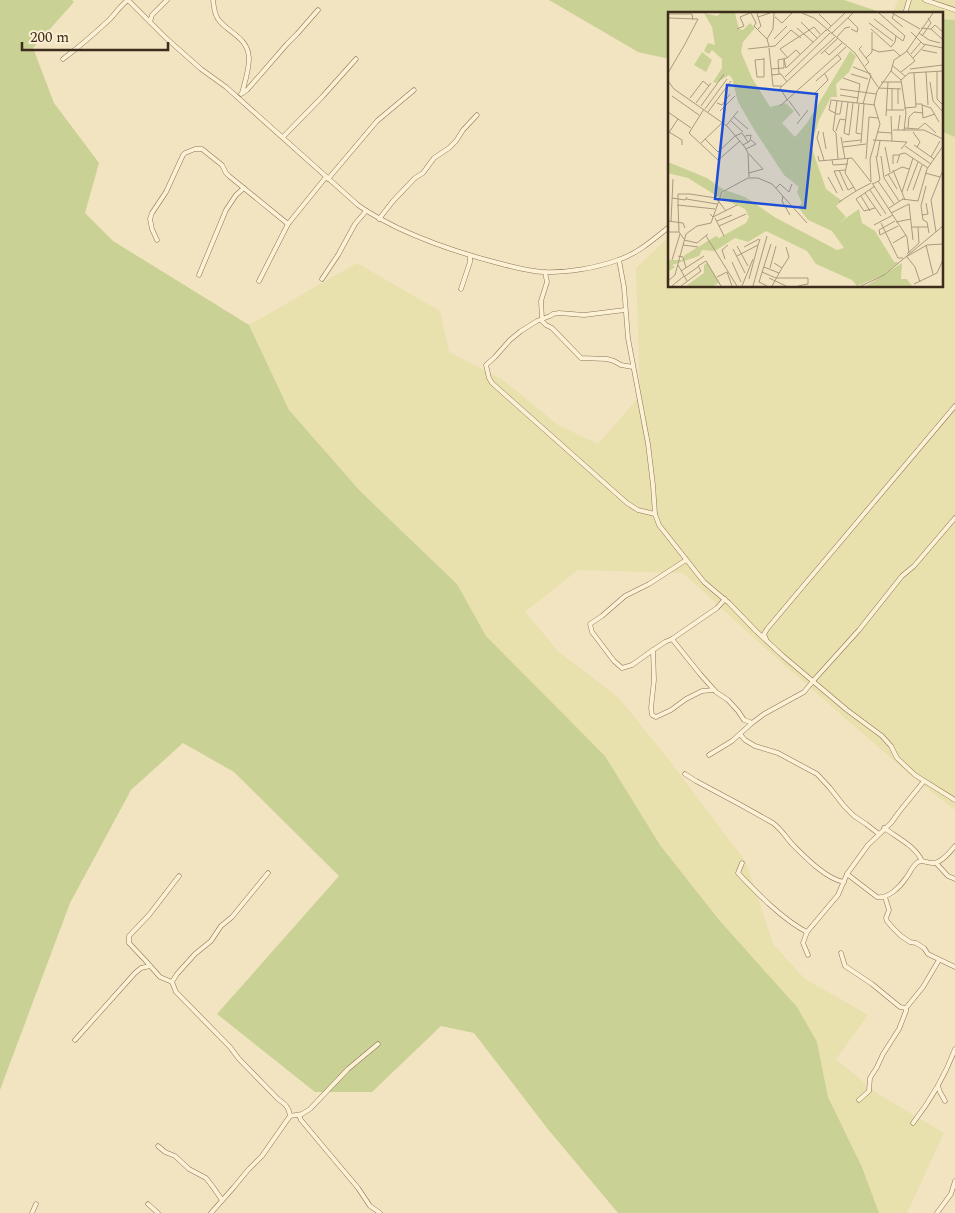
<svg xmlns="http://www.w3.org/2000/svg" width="955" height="1213" viewBox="0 0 955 1213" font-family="Spectral,serif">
<rect width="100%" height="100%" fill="#f2e4c1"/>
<!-- farmland -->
<g fill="#e8e0ad">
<path d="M898 0H955V20L941 19V14H892Z"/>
<path d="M941 131 955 137V810L909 774 764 647 683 573 578 570 525 612 558 651 619 698 669 760 746 862 773 944 805 979 868 1015 836 1059 878 1094 944 1133 907 1213H879L862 1166 828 1097 817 1042 660 845 605 756 486 636 457 584 360 491 289 410 249 325 357 263 440 311 449 352 503 380 558 425 598 444 640 396 636 268 669 237V286H941Z"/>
</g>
<!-- green -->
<g fill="#c9d194">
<path d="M0 0H72L74 2 33 48 54 103 99 163 85 213 113 241 249 325 289 410 360 491 457 584 486 636 605 756 660 845 720 921 797 1007 817 1042 828 1097 862 1167 879 1213H618L547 1128 474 1033 441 1026 372 1092H315L217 1014 339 876 234 772 183 743 131 790 70 903 0 1090Z"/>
<path d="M549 0H844L886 14H669V59L638 52Z"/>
<path d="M941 19 955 20V137L941 131Z"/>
</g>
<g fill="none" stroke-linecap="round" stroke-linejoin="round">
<defs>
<g id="street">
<path d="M128 0 166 38 201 69 226 87 358 205C370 214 384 221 398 228 430 243 463 254 498 263 513 267 528 271 543 272 567 273 596 268 618 260 637 254 654 239 669 227"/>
<path d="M213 0C214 7 214 13 218 19 228 33 248 37 249 58 249 70 245 82 242 93"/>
<path d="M925 0 955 10"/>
<path d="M905 14 909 0"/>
<path d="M150 22 152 15 167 0"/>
<path d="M63 59C79 47 94 34 109 20 115 14 120 6 128 0"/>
<path d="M241 94 247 90 287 44 297 34 318 10"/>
<path d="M283 137 323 96 356 59"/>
<path d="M328 179 377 121 414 90"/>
<path d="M379 219 393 201 415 178 423 173 434 158 449 148 456 141 463 130 477 115"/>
<path d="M157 240 152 229 150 219 152 213 166 192 183 155 185 153 195 149H202L222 165 226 173 229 176 288 224 326 177"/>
<path d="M619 260 624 287 628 338 648 444 653 485 655 514 659 525 704 582 711 588 729 603 756 631 783 656 847 710 882 736 891 746 897 758 915 775 955 800"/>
<path d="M199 275 226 210 236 195 244 188"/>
<path d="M322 279 338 255 355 224 366 211"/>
<path d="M259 281 288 224"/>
<path d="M461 289 470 262V256"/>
<path d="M625 310 584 315 559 313 553 314 550 316 537 321 521 331 510 340 495 357 486 365 489 378 492 383 627 503 638 510 655 514"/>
<path d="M542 319 541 301 547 282 545 272"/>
<path d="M541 320 546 325 552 328 581 358 607 359 614 361 621 365 633 367"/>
<path d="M672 639 700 674 716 692 728 700 738 711 744 720 750 722 752 723 764 714 804 692 813 681"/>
<path d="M766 639 764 634 767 629 955 406"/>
<path d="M653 650 632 665 622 668 614 661 592 632 590 624 602 616 625 596 649 584 686 560"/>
<path d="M813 681 859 630 902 576 914 566 955 518"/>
<path d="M714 690 702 691 686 699 671 710 656 717 652 715 651 708 654 680 653 650 665 642 672 639 717 608 725 599"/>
<path d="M740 734 745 740 755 746 778 753 817 774 830 788 844 806 854 816 866 824 879 834"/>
<path d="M709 755 732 741 752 723"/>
<path d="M685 774 696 781 739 804 773 823C781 829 786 837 792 844 805 857 826 879 844 882"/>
<path d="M884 828C898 838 915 846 922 861"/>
<path d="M742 863 738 873C756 892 783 920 807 932"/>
<path d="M936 863 948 876 955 879"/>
<path d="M847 874 877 897C888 899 900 887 906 878 910 873 912 866 918 862 924 859 928 864 934 863 942 862 950 852 955 846"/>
<path d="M179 876 149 915 129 936V943L145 960 160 977 172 982 176 992 180 996 230 1047 239 1059 278 1099C285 1104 289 1107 290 1116L262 1156 248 1170 234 1187 211 1213"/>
<path d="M885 897 889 910 886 918 887 921 892 927 901 936 910 942 916 943 924 948 928 954 955 967"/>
<path d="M841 953 845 966 872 984 900 1007 906 1008"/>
<path d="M808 955 803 943 807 932 838 895 847 874 868 845 891 823 899 812 924 781"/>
<path d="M172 982 177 974 195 954 211 941 221 926 232 917 268 873"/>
<path d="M75 1040 135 973 141 968 150 966"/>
<path d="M938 1086 940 1092 945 1101"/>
<path d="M859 1100 869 1091 870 1078 877 1067 883 1054 899 1029 906 1011V1008L923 987 939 960"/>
<path d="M299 1115 301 1120 358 1188 370 1206 380 1213"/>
<path d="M290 1116 302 1114 310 1109 348 1069 378 1044"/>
<path d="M913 1123C930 1101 945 1076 955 1049"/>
<path d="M158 1146 165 1152 175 1156 189 1169 206 1178 213 1187 222 1200"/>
<path d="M148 1204 158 1213"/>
<path d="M32 1213 36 1204"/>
<path d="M937 1213 951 1194 955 1181"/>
</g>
</defs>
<!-- street casing -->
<use href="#street" stroke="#8d7557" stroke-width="5"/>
<!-- street -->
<use href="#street" stroke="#fcf1d5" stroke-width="4"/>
</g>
<!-- overview -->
<g transform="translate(668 12)">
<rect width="275" height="275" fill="#f2e4c1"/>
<path d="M36 1 49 4 53 1H67L71 17 75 18 82 11 87 16 75 30 73 40 84 66 102 95 118 91 126 99 114 111 127 125 139 111 182 39 188 44 181 60 168 72 169 85H163L151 108 143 134 158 177 174 189 168 194 178 205 171 211 191 197 194 211 207 219 226 250H231L215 263 189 274 184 268 148 252 139 239 98 219 80 230 67 226 47 239 34 238 31 244 4 253 7 255 0 260V248H14L17 243 48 224 51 226 78 211 81 205 77 197 53 186 57 178 77 185 108 206 169 238 176 236 164 219 140 208 130 195 134 191 129 180 131 175 116 163 87 119 70 90 64 66 61 63 48 71 45 70 54 56V47L44 38 41 42 36 39 40 31 47 33 44 15ZM34 40 44 48 38 60 26 53ZM0 150 39 166 56 178 52 186 20 166 0 161ZM39 251 51 270 46 274H18L36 261V253ZM234 251 233 267H239L244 274H198Z" fill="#c9d194"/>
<path fill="none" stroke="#a99a7f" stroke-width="1" d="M83 1 88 11 86 14 99 27M89 1 90 5 102 1M134 1 146 6 187 41 210 75M211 1 237 24 235 29 228 24M224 1 252 17M0 2H24L25 8M151 2 163 14M226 2 224 6 235 15M107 5 114 11 124 1M0 6 30 7 17 32M180 6 190 16 189 20 183 17M133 10 149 26M201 11 225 29M129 16 145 30M253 16 263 17 274 27M69 17 76 14 72 5 82 1M203 17 223 35 227 30 228 24 206 7M263 17 267 13 275 20M89 18 93 14 90 5M158 19 177 1M243 20 255 32 275 36M251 21 261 28 272 31M163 22 185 1M254 24 263 11 260 6M169 25 177 16 182 15M106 27 119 14M101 34 99 27 105 17 106 1M194 34 191 37 201 50 197 54M101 36 105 74H114M80 37 107 34 123 18 133 26M204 37 211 40 226 38 232 44M254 38 269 41M157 39 161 43 174 31M153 42 170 26M243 42 253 30M120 46 112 37 115 35 146 15 152 22M198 46 204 40V20M245 46 257 33M96 47 87 48 89 65H96V46M225 54 237 64M185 55 203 62M103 57 116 56V47L118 56 158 18M242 57 275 53M223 59 233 68 238 101 236 119M269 59V87L275 93M233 60 247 49 239 39M258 60 260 93M0 61 17 32M111 62 110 48 119 46 128 38 132 42M183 62 200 67M103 63 113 62 119 70M117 65 162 21M175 66 192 72 189 91M233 68 241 61 275 59M0 69 6 77 59 114 76 134 80 141 81 165M148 69 173 47 170 43M213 70H233M262 70 265 89 275 100M210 76 233 77M172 77 208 82M145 83 160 68 157 62M172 83 190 86M4 84 31 103M22 86 35 69 41 74M120 89 112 76 167 25M121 89 132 104M169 89 165 118 168 121 170 147M180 90 176 121 181 123 185 91M28 91 43 71M49 91 54 93 62 82M191 92 188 121 193 122M195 92 203 63M230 92V76M248 92H254L255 106 267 102M254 93 263 96 271 110M33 94 56 62M112 94 178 35M236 96 248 95 246 61M36 97 21 121 50 148 72 129M37 97 59 67M218 98H236M224 98V76M52 99 67 84M0 100 23 116M40 100 63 69M167 101 161 98 163 88 207 93M168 102H172L174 90M218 104 220 70M223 104 224 129M66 105 80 117M63 109 75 120M129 112 140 98M58 114 70 99M236 116 250 117 257 111 268 121M240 116 241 105 246 100 255 101M225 118H256L275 127M230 118 232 103M151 119 149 126 156 148M168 119 172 107 178 108M1 120 14 128V133M155 120 158 137M209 120 224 121M245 120 252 130 249 135M0 122 10 107M67 124 74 121 80 130M173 125 177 147M37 127 50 140 67 124M205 128 239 130 233 137M175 130 193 128M33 131 54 111M193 131 196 92M75 133 82 129 83 123 77 124M246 133 266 147M237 134 263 152M175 135 198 132M217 135 222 160M78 137 88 132 83 128M81 142 95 157 81 161M150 144 151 149 184 146 203 170M213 144 216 166 231 189M209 145 212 129M263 145 272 129M180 146 177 161 188 179 203 171M198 147 201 105 210 106M164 148 165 153 180 152M229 151 232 142 237 141 260 156M225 152V143H232M259 157 275 134M171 158 180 178 186 175M225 158 237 188M257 161 272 165M220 162 229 177M217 164 234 155 241 157M160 165 169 181M210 169 226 192M203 170 202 147 212 112 206 92 209 79 223 59 226 48 238 40 265 1M204 171 239 225 241 241M205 172 212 168 208 144M207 174 188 187 196 199 207 196M258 174 253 194 255 208 259 210 261 221M108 176 112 172 121 180 124 172M202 178 218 202M245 178 254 153M175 179 166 159 177 158M239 179 250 150M234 180 245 146M197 181 213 204M115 184 114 189 122 203M193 184 202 199M4 186 17 188 19 185M18 187 49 192M234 187 250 189M250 189 259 157M171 190 188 179M10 194V182H22L48 186 58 199M221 196 235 187M223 201 241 192 245 228M42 202 45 205 69 193M254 203 260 202 258 191M47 206 56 224M0 209 15 211 17 216M49 209 64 203M227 209 211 218 212 223 230 214M3 210 5 167M228 210 243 207M213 211 230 246H235M206 213 225 203M51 214 78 202M244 215H260M0 220H11L16 227M11 220 10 193 47 197M268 220 263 188 275 158M38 224 69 274M16 228 29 231 40 222M225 231 238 223M15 233 30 235M258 233 265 262M69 234 80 254M76 235 91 227M65 237 77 261M239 242 251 231 250 215M10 244 15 245 18 256M69 244 90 233 92 227M238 245 259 233 275 232M239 245 247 255 252 270M57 247 54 238 60 233M4 248 12 222M64 250 73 270M10 253 19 269M96 255 111 261M102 256 108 234M114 256 121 245 118 235M13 259 36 244M94 260 108 266H140V272L130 274M17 264 30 255M49 265 59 260 64 274M101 266 118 274M81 267 90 233M0 269 7 263 18 222 29 214 43 211 54 180 80 166H90L104 172 139 211M246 272 269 261 275 248M4 274 16 264M13 274 33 259 30 254 38 249 53 274M74 274 85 247M85 274 99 224M99 274 91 270 103 232M104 274 114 256 106 251M193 274 216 263 275 214"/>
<path fill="#1d4ed8" fill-opacity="0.15" stroke="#1d4ed8" stroke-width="2.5" d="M59 73 149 82 137 196 47 187Z"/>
<rect width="275" height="275" fill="none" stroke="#3c2c1c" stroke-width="2.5"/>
</g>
<!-- scale -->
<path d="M22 42v8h146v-8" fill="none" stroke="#3c2c1c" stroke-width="2.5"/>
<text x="30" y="42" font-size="15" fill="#3c2c1c" stroke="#f9eed1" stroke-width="4" paint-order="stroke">200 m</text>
</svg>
